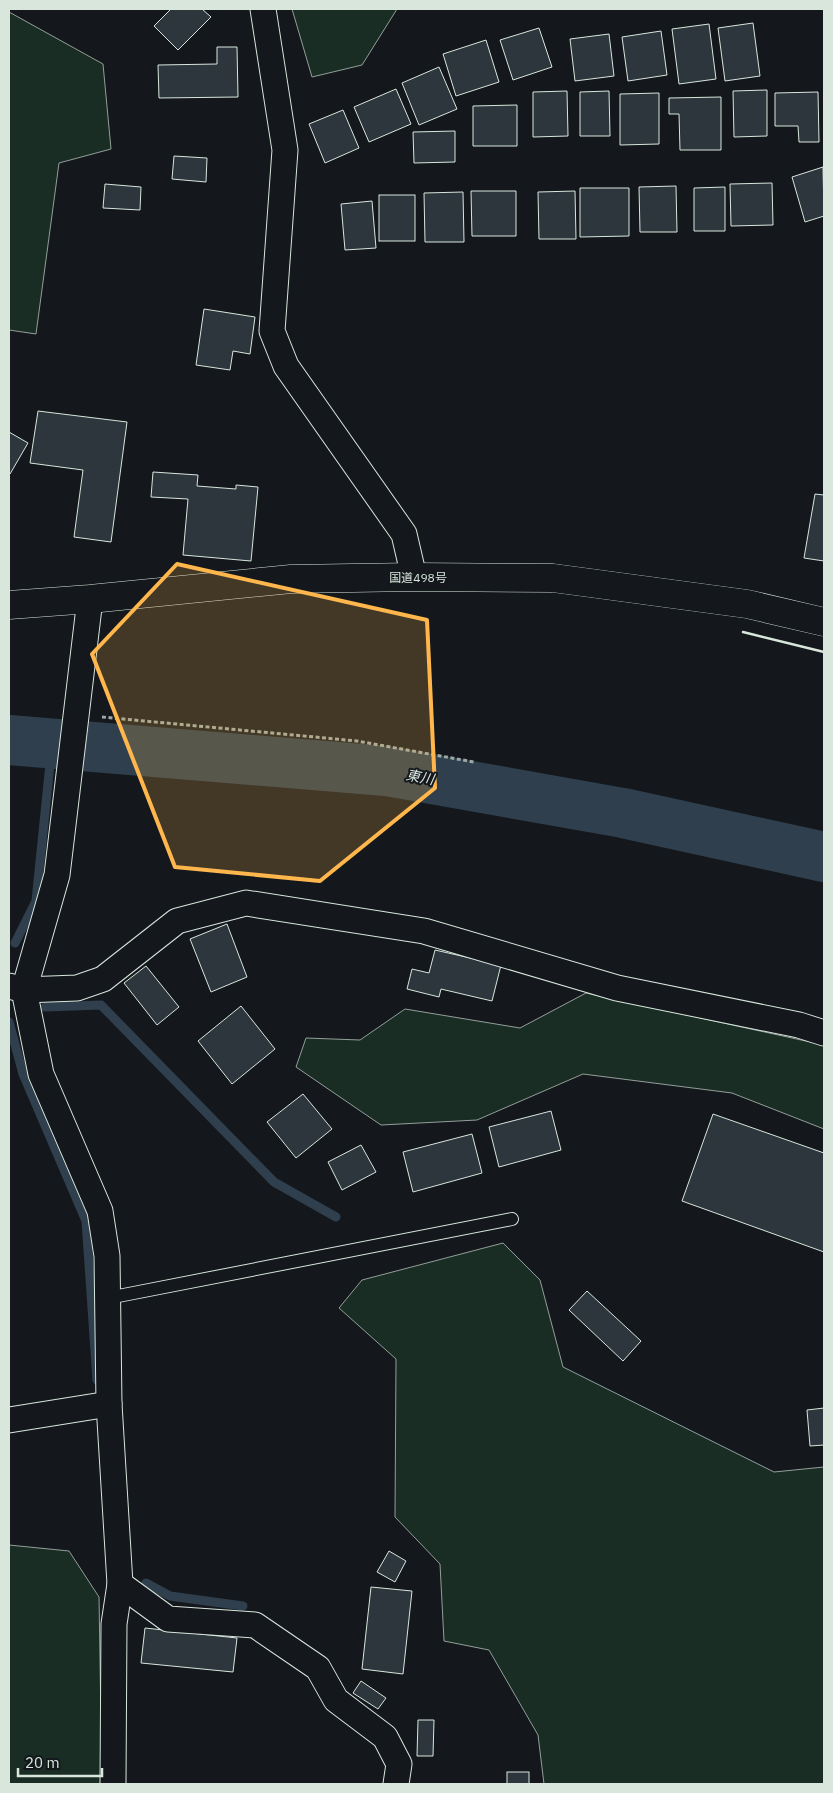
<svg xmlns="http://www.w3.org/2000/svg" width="833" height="1793" viewBox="0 0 833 1793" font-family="'IBM Plex Sans','Noto Sans JP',sans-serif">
<rect width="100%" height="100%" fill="#14181c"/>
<!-- green -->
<g fill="#1a2d24" stroke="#939e99">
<path d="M292 9H397L362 65 312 77Z"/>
<path d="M9 12 103 64 111 149 59 163 36 334 9 330Z"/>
<path d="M586 993 824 1045V1129L732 1093 583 1074 477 1120 381 1125 296 1067 306 1038 360 1040 405 1009 520 1028Z"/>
<path d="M503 1243 540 1280 563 1367 774 1472 824 1467V1784H544L538 1735 489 1650 444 1641 440 1564 395 1517 396 1359 339 1308 362 1280Z"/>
<path d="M9 1545 69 1551 99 1597 102 1784H9Z"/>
</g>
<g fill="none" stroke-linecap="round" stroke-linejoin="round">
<!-- stream -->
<g stroke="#2f3f4d" stroke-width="9">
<path d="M15 943 36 901 52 744"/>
<path d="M45 1007 101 1005 274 1182 336 1217"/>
<path d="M9 1022 23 1074 86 1221 97 1380"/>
<path d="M146 1583 170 1596 243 1606"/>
</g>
<!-- river -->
<path stroke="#2f3f4d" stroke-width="50" d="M9 740 386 771 623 813 824 857"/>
</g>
<!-- building -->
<g fill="#2c363c" stroke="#d8e6dc">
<path d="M171 9H202L211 17 178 50 154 26Z"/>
<path d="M753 23 760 76 725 81 718 28Z"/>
<path d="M709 24 716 79 679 84 672 29Z"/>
<path d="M539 28 552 67 513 80 500 40Z"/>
<path d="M661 31 667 75 628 81 622 37Z"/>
<path d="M609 34 614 76 575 81 570 39Z"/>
<path d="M486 40 499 82 456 96 443 54Z"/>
<path d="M217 47H237L238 97 159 98 158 65 217 64Z"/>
<path d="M439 67 457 109 419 125 402 83Z"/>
<path d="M396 89 411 124 369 142 354 107Z"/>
<path d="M767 90V136L734 137 733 91Z"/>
<path d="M567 91 568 136 533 137V92Z"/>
<path d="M609 91 610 136H580V92Z"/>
<path d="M818 92 819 142H799L798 126H775V93Z"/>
<path d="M659 93V144L620 145V94Z"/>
<path d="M721 97V150H680L679 114H669V98Z"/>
<path d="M517 105V146H473V106Z"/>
<path d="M343 110 359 148 325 163 309 124Z"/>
<path d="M455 131V162L414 163 413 132Z"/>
<path d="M174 156 207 158 206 182 172 179Z"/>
<path d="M823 167 824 216 805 222 792 177Z"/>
<path d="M772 183 773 225 731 226 730 184Z"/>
<path d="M105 184 141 187 140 210 103 208Z"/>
<path d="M676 186 677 232H640L639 187Z"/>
<path d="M725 187V231H694V188Z"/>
<path d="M580 188H629V236L580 237Z"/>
<path d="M471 191H516V236H472Z"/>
<path d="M575 191 576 239H539L538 192Z"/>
<path d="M463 192 464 242H425L424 193Z"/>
<rect x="379" y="195" width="36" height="46"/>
<path d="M372 201 376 248 345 250 341 204Z"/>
<path d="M204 309 255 317 250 354 233 351 230 370 196 365Z"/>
<path d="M38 411 127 422 111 542 74 537 83 470 30 463Z"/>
<path d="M9 432 28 443 10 474 9 473Z"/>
<path d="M153 472 198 475 197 486 236 489V485L258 487 251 561 183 555 188 499 151 497Z"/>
<path d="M815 494 824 495V561L804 558Z"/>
<path d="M227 924 247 977 211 992 190 939Z"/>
<path d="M435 950 501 965 492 1001 441 989 439 997 407 989 412 969 429 973Z"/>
<path d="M146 966 179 1007 157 1025 124 983Z"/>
<path d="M241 1006 275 1049 232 1084 198 1041Z"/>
<path d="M303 1094 332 1129 296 1158 267 1122Z"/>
<path d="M551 1111 561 1150 499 1167 489 1127Z"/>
<path d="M713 1114 824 1153V1252L682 1201Z"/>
<path d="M472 1134 482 1173 413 1192 403 1152Z"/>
<path d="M361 1145 376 1172 342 1190 328 1162Z"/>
<path d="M587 1291 641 1341 623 1361 569 1310Z"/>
<path d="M824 1408V1445L810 1446 807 1410Z"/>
<path d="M389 1551 406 1561 395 1582 377 1572Z"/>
<path d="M371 1587 412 1591 403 1674 362 1669Z"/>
<path d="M145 1628 237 1638 233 1672 141 1663Z"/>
<path d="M361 1681 386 1698 378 1709 353 1693Z"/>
<path d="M418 1720H434L433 1756H417Z"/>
<rect x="507" y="1772" width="22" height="12"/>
</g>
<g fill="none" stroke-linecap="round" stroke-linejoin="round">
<defs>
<path id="lane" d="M108 1298 512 1219"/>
<g id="street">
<path d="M263 9 285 150 272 331 286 366 404 534 414 577"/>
<path d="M90 599 57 875 24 990 41 1074 100 1211 107 1256 109 1404 120 1584 114 1624 113 1784"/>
<path d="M9 986 24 990 77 988 103 979 177 921 246 903 424 931 617 988 799 1025 824 1033"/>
<path d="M9 1420 109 1404"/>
<path d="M120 1584 168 1619 255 1625 318 1668 336 1700 385 1737 399 1764 396 1784"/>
</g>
<path id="highway" d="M9 605 90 599 291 579 414 577 553 578 747 604 824 622"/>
</defs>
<!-- lane casing -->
<use href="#lane" stroke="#d8e6dc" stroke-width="14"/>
<!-- street casing -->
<use href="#street" stroke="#d8e6dc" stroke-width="27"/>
<!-- highway casing -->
<use href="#highway" stroke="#d8e6dc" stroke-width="29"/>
<!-- path -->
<path stroke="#9da8a2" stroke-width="3" stroke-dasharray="4 2.5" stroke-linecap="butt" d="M102 717 357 741 474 762"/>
<!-- lane -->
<use href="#lane" stroke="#14181c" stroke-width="12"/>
<!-- street -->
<use href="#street" stroke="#14181c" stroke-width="25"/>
<!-- highway -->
<use href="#highway" stroke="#14181c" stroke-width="28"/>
<!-- wall -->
<path stroke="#d8e6dc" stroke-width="2.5" d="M743 632 824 652"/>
</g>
<!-- marked area -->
<path fill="#ffb74d" fill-opacity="0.2" stroke="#ffb74d" stroke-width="4" stroke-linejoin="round" d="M177 564 427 620 435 788 320 881 175 867 92 654Z"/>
<g text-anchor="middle" stroke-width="4" stroke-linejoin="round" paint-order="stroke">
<!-- street labels -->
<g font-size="12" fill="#d8e6dc" stroke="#14181c">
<text x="418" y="582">国道498号</text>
</g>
<!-- water labels -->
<g font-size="14" font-style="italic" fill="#d8e6dc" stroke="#14181c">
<text transform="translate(420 777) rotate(10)" y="5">東川</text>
</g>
</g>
<!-- border -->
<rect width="833" height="1793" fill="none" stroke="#d8e6dc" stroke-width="20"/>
<!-- scale -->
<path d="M18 1768v8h84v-8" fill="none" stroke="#d8e6dc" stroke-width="2.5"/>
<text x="25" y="1768" font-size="15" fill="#d8e6dc" stroke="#14181c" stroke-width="4" paint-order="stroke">20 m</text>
</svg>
